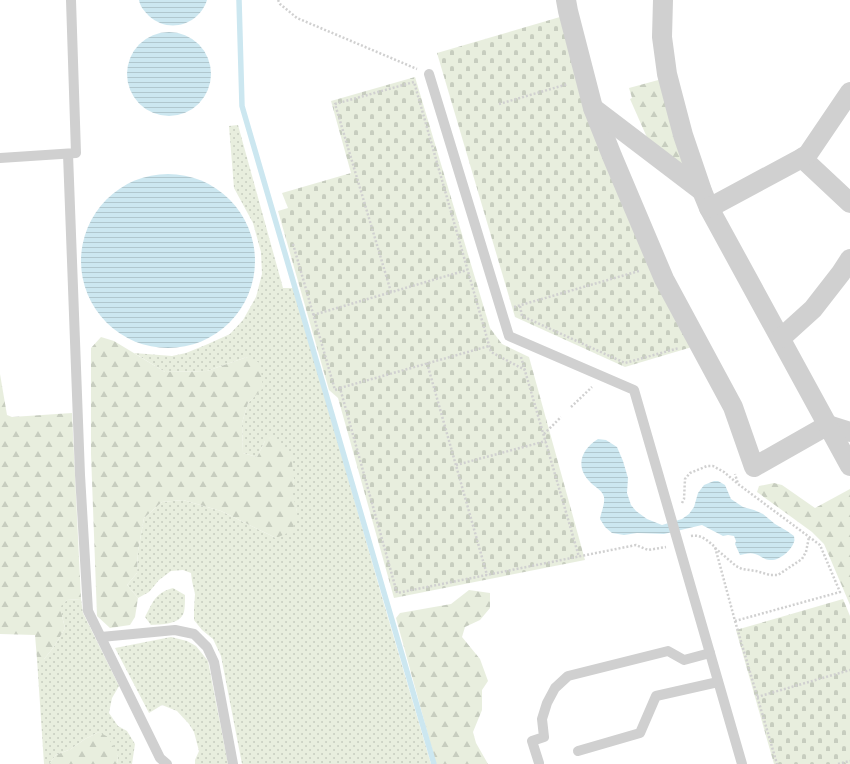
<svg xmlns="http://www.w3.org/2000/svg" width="850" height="764" viewBox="0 0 850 764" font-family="Overpass,sans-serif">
<defs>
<pattern id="grass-dots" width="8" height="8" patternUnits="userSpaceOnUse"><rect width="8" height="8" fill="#e8eede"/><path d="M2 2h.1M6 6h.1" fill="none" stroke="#c7cdbf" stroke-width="1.8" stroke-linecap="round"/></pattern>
<pattern id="forest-firs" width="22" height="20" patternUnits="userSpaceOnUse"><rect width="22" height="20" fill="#e8eede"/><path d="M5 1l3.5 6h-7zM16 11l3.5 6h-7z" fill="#c7cdbf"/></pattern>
<pattern id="cemetery-stones" width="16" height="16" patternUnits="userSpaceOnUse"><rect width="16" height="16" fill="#e8eede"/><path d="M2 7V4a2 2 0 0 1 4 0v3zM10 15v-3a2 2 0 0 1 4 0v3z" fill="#c7cdbf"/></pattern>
<pattern id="water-rules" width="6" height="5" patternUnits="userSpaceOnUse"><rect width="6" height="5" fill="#cce7f0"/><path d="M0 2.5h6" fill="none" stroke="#b0c7ce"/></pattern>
</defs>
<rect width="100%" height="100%" fill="#fff"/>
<!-- grass -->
<g fill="url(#grass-dots)">
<path d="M238 125 283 288H294L384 604 431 764H242L221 656 213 639 202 630 194 620V609L195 594 192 581 191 573 183 570 171 571 159 580 149 592 138 598 127 585 137 573 138 551 144 518 162 502 183 500 221 511 276 538 297 511 291 492 294 479 265 441 257 457 243 453 242 423 248 403 263 387 247 357 207 371 165 372 134 353 172 356 186 353 208 344 230 334 243 320 256 297 262 274 261 252 253 223 234 188 229 126Z"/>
<path d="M173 588 185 595C185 601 185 607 184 612 180 625 162 624 151 625L145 617C153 602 155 593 173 588Z"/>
<path d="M81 599 83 613 119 686 112 698 109 713 118 726 127 731 135 744 132 764H117L118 756 99 732 85 739 71 749 56 755 49 764H44L37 659H44C53 649 59 639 65 628L62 616 60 606 67 600Z"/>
<path d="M171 637 187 641 196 646 208 661 228 764H195V760L199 751 194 732 189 724 177 711 162 705 149 713 115 648Z"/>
</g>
<!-- forest -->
<g fill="url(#forest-firs)">
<path d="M662 79 690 176 649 142 630 99 632 98 629 88Z"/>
<path d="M101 337 114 341 165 372 207 371 247 357 260 363 263 388 248 403 242 423 243 453 257 457 265 441 269 435 291 456 294 479 292 492 297 511 292 531 276 538 221 511 183 500 162 502 144 518 138 551 137 573 127 585 138 598 135 617 130 625 110 628 97 616 91 454V348Z"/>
<path d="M0 374 7 415 12 417 72 413 81 599 67 600 61 606 62 616 65 628C59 639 53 649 44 659H37L35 635 0 634Z"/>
<path d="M774 483 782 485 815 508 850 489V605L824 544 812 532 757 492 759 486Z"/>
<path d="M469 590 490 593V608L480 620 465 627 462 637 480 659 488 681 482 690V710L473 732 476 743 488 764H436L396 618 400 613 451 604Z"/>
<path d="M99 732 108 737 118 756 117 764H49L56 755 71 749 85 739Z"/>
</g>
<!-- cemetery -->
<g fill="url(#cemetery-stones)">
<path d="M560 17 692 347 625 367 515 317 437 53Z"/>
<path d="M415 77 490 328 502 344 529 357 585 560 394 598 338 398 329 390 278 211 288 208 282 193 351 173 331 101Z"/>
<path d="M843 599 850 616V764H774L736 630Z"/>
</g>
<!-- water -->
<g fill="url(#water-rules)">
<path d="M139 0H207C199 25 169 34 149 16 144 11 140 6 139 0Z"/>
<circle cx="169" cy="74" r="42"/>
<circle cx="168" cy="261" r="87"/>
<path d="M598 439 606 440 617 447 623 461 628 478 627 493 631 505 636 511 647 519 662 525 682 519 689 514 694 507 698 493 704 485 714 481H718L725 485 731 499 743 507 754 510 763 514 775 524 787 531 794 536C794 538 795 540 794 542 791 551 779 561 770 560 764 560 760 555 755 554 751 552 744 554 740 555L735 544 736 541 734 536 728 535 723 536 702 525 664 534 637 533 624 535 612 533 605 527 600 519C601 512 605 505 604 497 602 490 596 488 591 483 575 468 580 450 598 439Z"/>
</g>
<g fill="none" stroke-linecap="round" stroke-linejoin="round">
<!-- stream -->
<path stroke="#cce7f0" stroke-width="5.5" d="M239 0 242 106 434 764"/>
<!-- path -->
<g stroke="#d0d0d0" stroke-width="2.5" stroke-dasharray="2 2" stroke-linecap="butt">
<path d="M278 0 280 4 297 18 417 69"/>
<path d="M499 104 568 84"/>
<path d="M293 244 335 390 340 388 397 593 636 545 648 550 666 547"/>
<path d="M391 292 335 104 414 82 491 352 525 370"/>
<path d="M520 306 522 316 625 363 679 348"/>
<path d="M514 307 639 271"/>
<path d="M313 315 467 270"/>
<path d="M521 357 579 557"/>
<path d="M427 363 487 575"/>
<path d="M340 388 489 346"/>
<path d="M571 407 592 387"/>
<path d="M544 434 561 417"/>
<path d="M456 465 546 441"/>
<path d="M682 503 684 499 685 479 690 473 707 466H713L724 472 738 484"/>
<path d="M691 536C701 534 708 541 715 547L735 621 840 592 820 545 738 484 735 474"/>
<path d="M715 548 736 566 742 569 756 571 770 575H778L802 559 806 552 809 537"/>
<path d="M735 621 777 764"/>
<path d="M757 697 850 670"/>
<path d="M838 764 850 761"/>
</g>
<!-- lane -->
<g stroke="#d0d0d0" stroke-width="10">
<path d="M429 74 509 336 634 390 742 764"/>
<path d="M68 154 80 475 88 611 160 758 167 764"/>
<path d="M0 158 76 153 71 0"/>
<path d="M101 637 175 630 194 634 207 647 214 662 233 764"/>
<path d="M578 751 640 733 656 696 718 682"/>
<path d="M539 763 532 741 544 737 542 719 547 703 555 688 568 676 668 651 684 660 710 653"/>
</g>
<!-- street -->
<g stroke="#d0d0d0" stroke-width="20">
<path d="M566 0 568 11 593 108 612 156 664 279 733 407 754 467 828 425 850 432"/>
<path d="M663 0 662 37 667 74 683 135 702 191 709 208 850 466"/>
<path d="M593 108 702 191"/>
<path d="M802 158 850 203"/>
<path d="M709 208 802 158 808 154 850 92"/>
<path d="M781 338 813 309 841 273 850 259"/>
</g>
</g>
</svg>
